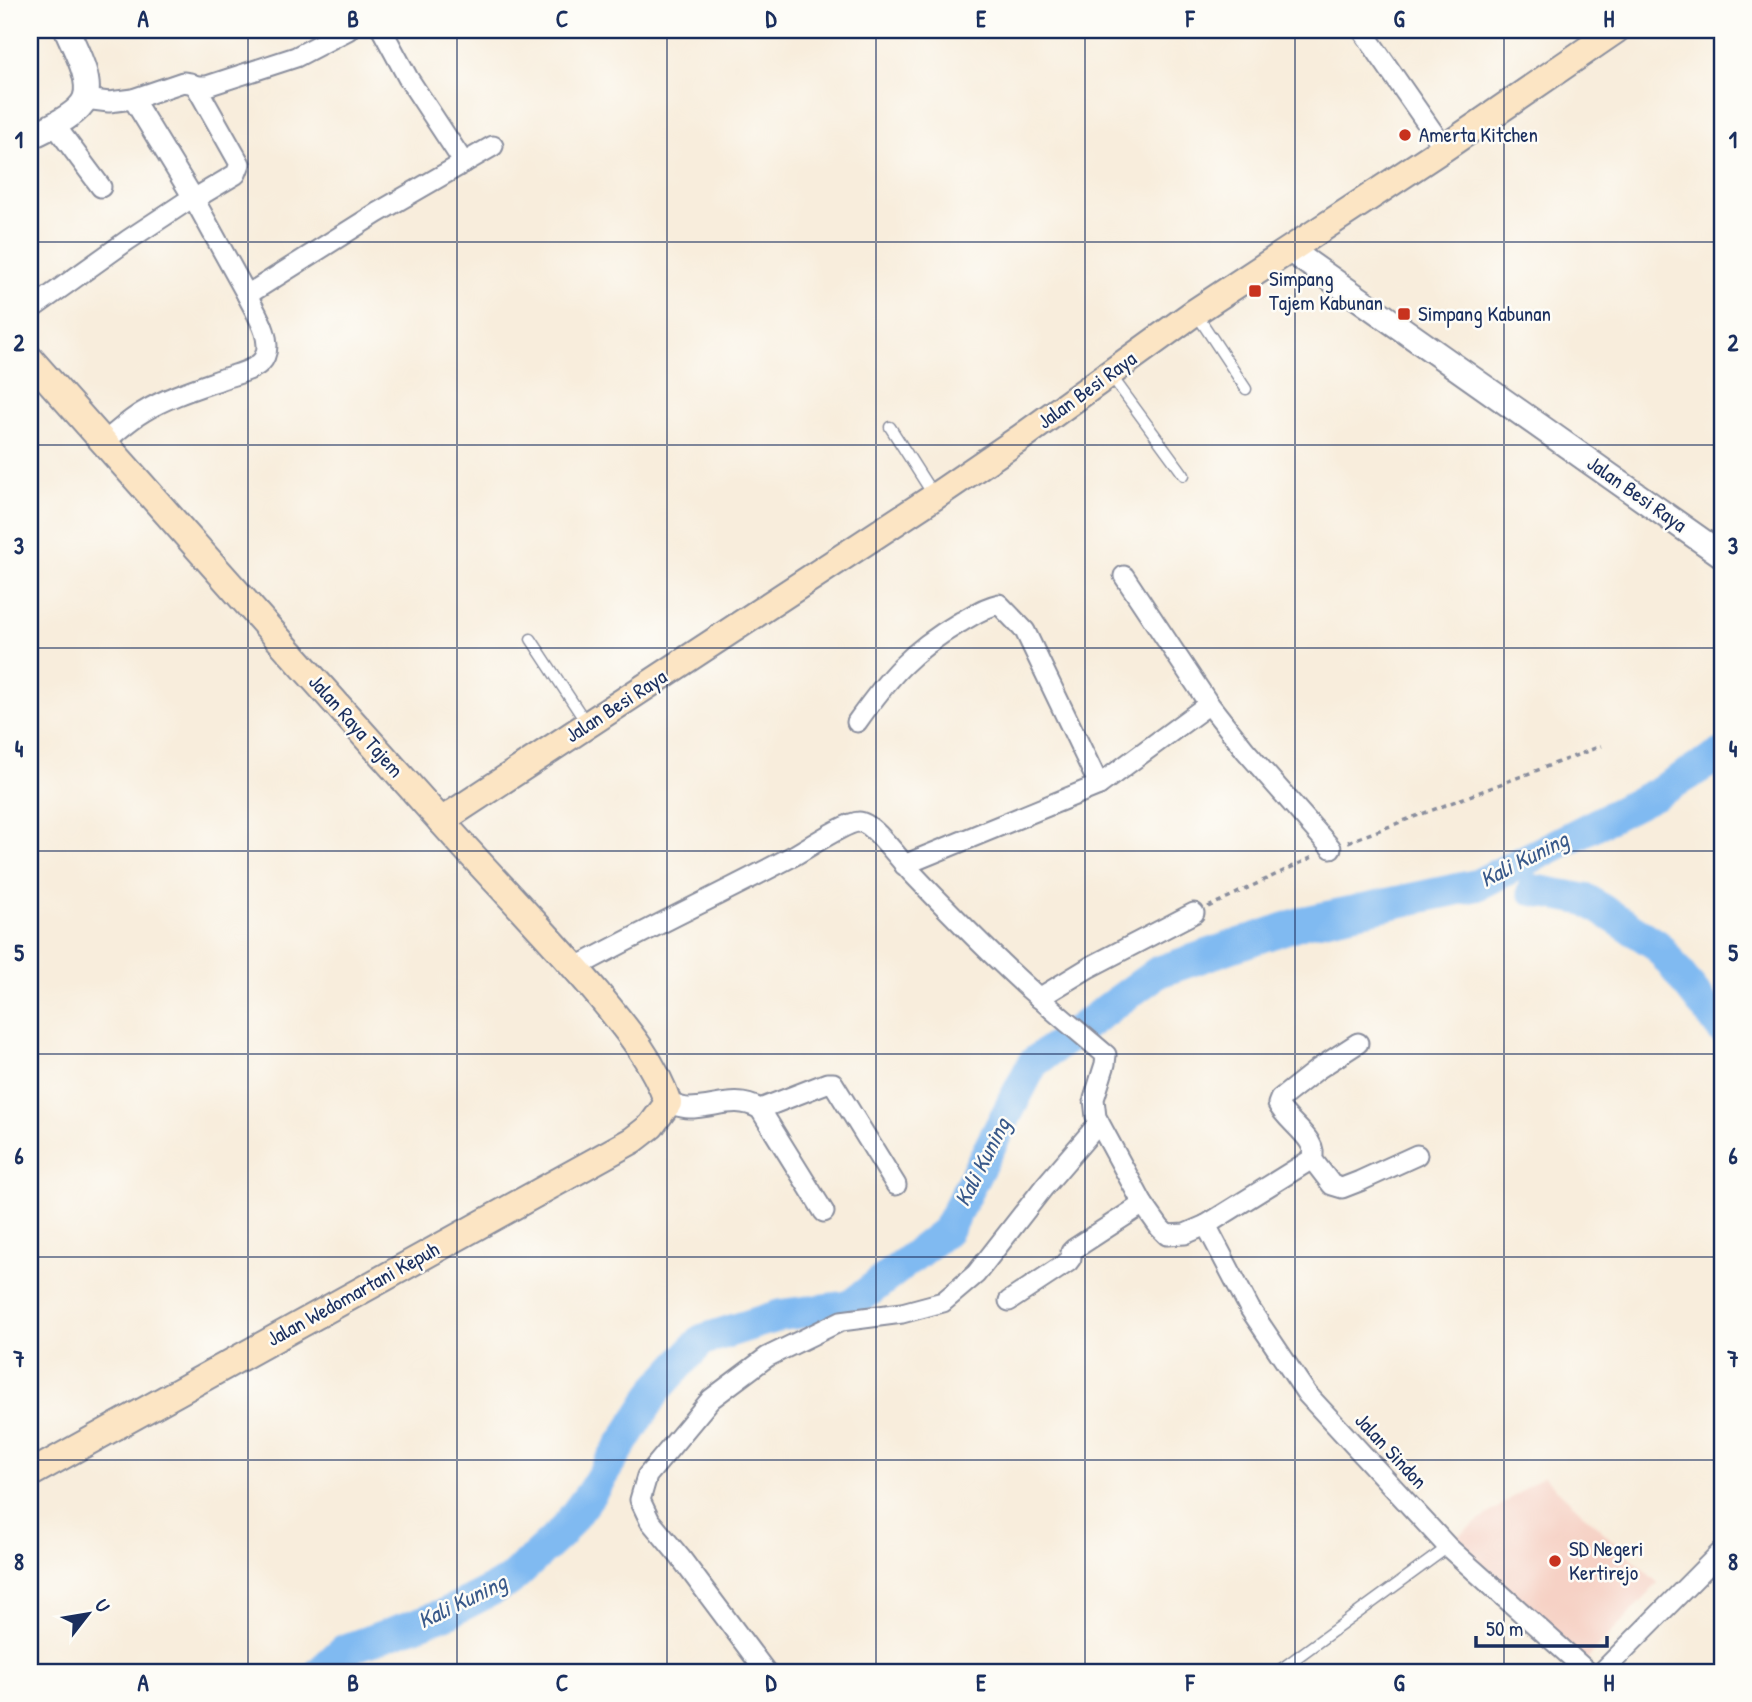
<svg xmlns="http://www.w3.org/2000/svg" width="1752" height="1702" viewBox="0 0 1752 1702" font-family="'Patrick Hand',sans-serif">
<rect width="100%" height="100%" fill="#fdfcf7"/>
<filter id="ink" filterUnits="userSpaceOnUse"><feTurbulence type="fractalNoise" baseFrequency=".0143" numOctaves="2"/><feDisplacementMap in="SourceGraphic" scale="14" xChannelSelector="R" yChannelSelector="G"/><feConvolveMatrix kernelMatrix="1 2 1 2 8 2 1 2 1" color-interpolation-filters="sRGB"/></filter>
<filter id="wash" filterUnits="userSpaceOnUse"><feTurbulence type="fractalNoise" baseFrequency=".00686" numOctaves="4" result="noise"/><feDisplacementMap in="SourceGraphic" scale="28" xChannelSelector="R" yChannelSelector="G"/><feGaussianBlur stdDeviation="1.57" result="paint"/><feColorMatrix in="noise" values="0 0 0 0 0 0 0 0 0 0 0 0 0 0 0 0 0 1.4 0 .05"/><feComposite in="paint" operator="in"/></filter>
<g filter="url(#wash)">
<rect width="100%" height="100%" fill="#f8eddc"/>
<!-- built -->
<path fill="#f6d1c5" d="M1543 1476 1658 1583 1583 1663 1453 1539Z"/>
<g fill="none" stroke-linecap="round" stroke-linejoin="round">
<!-- river -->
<g stroke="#80baf1" stroke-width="32">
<path d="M1533 890 1587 900 1657 945 1722 1029"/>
<path d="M320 1672 344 1650 447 1613 509 1581 561 1533 591 1493 657 1389 702 1340 781 1315 850 1306 947 1230 1033 1063 1158 972 1304 922 1477 885 1657 793 1722 754"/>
</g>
</g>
</g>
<g filter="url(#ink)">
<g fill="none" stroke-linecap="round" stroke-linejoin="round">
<defs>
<g id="service">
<path d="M1195 312 1246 389"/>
<path d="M1110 374 1184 475"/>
<path d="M890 427 934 496"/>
<path d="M531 639 587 724"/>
<path d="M1277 1672 1448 1547"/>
</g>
<g id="minor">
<path d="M382 30 408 78 464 163"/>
<path d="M1362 30 1444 148"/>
<path d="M196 86H207L296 57 348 30"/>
<path d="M85 99 109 102 133 99 183 82 190 83 196 86 240 164 236 174 194 199"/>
<path d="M133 99 194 199 247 295 377 213 493 146"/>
<path d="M54 124 101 187"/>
<path d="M30 310 128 240 193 197"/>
<path d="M104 442C117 432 129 420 143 412 169 396 200 387 228 377 240 373 260 369 265 356 273 337 255 312 247 295"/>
<path d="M1124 576 1209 704 1245 750 1331 848"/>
<path d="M857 722C889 677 910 652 959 623 972 616 984 607 999 604L1025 631 1099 785"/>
<path d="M904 865 1099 785 1209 704"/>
<path d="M575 968C647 929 721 894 793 856 806 849 846 822 859 822 873 822 901 862 912 873 952 915 993 957 1037 996 1059 1016 1083 1035 1106 1055L1105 1064 1094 1099 1096 1117 1143 1204 1160 1228 1167 1235 1185 1234 1206 1225 1312 1159"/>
<path d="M1039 998 1090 967 1194 913"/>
<path d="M1358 1043 1318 1069 1280 1099 1278 1104C1286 1122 1320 1140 1312 1159L1332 1185 1342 1188 1360 1181 1417 1155"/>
<path d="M668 1103C675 1105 682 1108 689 1108 716 1108 735 1095 760 1109L824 1212"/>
<path d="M760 1109 827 1083H833L896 1185"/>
<path d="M1206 1225 1250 1309 1307 1394 1448 1547 1588 1672"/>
<path d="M1009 1301 1068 1262 1071 1258V1252L1074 1249 1143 1204"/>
<path d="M766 1672 680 1557 650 1521 640 1500 647 1476 711 1399 767 1357 841 1321 902 1313 943 1302 976 1274 1044 1187 1099 1123"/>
<path d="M1602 1672 1722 1551"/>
</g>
<g id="tertiary">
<path d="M30 137C45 129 78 116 85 99 93 80 74 47 67 30"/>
<path d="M1290 250 1722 555"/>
</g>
<g id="secondary">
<path d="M30 359C167 512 303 668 441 821 492 878 547 934 597 993 625 1027 654 1061 668 1103L651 1126 633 1140 30 1474"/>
<path d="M441 821 934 497 1019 439 1195 312 1444 148 1616 30"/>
</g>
</defs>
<!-- service casing -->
<use href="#service" stroke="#8a8e9d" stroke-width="13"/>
<!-- minor casing -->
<use href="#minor" stroke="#8a8e9d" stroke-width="23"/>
<!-- tertiary casing -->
<use href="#tertiary" stroke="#8a8e9d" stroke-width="28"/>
<!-- secondary casing -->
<use href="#secondary" stroke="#8a8e9d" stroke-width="30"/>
<!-- path -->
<g stroke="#8a8e9d" stroke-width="3.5" stroke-dasharray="5 5" stroke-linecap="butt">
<path d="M1348 842 1601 746"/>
<path d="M1208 907 1315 856"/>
</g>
<!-- service -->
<use href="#service" stroke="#fff" stroke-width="10"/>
<!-- minor -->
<use href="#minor" stroke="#fff" stroke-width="19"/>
<!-- tertiary -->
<use href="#tertiary" stroke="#fff" stroke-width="24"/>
<!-- secondary -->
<use href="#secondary" stroke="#fce5c4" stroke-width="26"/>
</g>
</g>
<!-- grid -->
<path fill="none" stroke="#1b2f5e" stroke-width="2" stroke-opacity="0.55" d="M248 30V1672M457 30V1672M667 30V1672M876 30V1672M1085 30V1672M1295 30V1672M1504 30V1672M30 242H1722M30 445H1722M30 648H1722M30 851H1722M30 1054H1722M30 1257H1722M30 1460H1722"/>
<!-- markers -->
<g fill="#c8321e" stroke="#fdfcf7" stroke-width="2.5">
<circle cx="1405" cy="135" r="7"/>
<rect x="1248" y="284" width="14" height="14" rx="3.5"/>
<rect x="1397" y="307" width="14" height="14" rx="3.5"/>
<circle cx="1555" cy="1561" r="7"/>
</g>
<g text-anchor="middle" stroke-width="5" stroke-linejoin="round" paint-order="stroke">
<!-- poi labels -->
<g font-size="21" fill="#1b2f5e" stroke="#fdfcf7" text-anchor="start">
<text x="1419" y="142">Amerta Kitchen</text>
<text x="1269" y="286">Simpang<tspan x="1269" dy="24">Tajem Kabunan</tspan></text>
<text x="1418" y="321">Simpang Kabunan</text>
<text x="1569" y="1556">SD Negeri<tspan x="1569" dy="24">Kertirejo</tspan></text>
</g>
<!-- street labels -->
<g font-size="21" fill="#1b2f5e" stroke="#fdfcf7">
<text transform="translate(1087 390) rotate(-36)" y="7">Jalan Besi Raya</text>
<text transform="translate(1637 494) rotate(35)" y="7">Jalan Besi Raya</text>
<text transform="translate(616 706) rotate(-33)" y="7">Jalan Besi Raya</text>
<text transform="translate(356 726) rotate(48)" y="7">Jalan Raya Tajem</text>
<text transform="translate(353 1294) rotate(-29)" y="7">Jalan Wedomartani Kepuh</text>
<text transform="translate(1391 1451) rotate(47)" y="7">Jalan Sindon</text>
</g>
<!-- water labels -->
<g font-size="23" font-style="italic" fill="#39598a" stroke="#fdfcf7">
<text transform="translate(1524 859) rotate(-27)" y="8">Kali Kuning</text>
<text transform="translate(982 1162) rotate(-63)" y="8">Kali Kuning</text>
<text transform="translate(462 1601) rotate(-26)" y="8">Kali Kuning</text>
</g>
</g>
<!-- margin -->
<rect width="1752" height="1702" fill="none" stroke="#fdfcf7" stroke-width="77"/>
<!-- north arrow -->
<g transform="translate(88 1614) rotate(59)" stroke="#fdfcf7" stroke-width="5" paint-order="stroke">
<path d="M0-5L12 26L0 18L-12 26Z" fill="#1b2f5e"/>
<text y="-10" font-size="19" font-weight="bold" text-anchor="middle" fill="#1b2f5e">U</text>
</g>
<!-- scale -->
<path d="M1476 1636v10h131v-10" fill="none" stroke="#1b2f5e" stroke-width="3.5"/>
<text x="1486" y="1636" font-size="21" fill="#1b2f5e" stroke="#fdfcf7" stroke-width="5" paint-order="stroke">50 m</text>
<rect x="38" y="38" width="1676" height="1626" fill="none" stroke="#1b2f5e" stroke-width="2.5"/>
<g font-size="23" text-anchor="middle" font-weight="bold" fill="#1b2f5e">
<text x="143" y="27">A</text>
<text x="353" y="27">B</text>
<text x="562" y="27">C</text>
<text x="771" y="27">D</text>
<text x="981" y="27">E</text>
<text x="1190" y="27">F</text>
<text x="1399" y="27">G</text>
<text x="1609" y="27">H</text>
<text x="19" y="148">1</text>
<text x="1733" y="148">1</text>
<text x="19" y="351">2</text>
<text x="1733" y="351">2</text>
<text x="19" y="554">3</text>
<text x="1733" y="554">3</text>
<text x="19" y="757">4</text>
<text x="1733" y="757">4</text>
<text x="19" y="961">5</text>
<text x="1733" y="961">5</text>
<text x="19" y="1164">6</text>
<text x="1733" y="1164">6</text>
<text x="19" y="1367">7</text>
<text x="1733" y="1367">7</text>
<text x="19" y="1570">8</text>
<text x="1733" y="1570">8</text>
<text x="143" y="1691">A</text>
<text x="353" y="1691">B</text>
<text x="562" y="1691">C</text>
<text x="771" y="1691">D</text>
<text x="981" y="1691">E</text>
<text x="1190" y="1691">F</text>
<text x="1399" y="1691">G</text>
<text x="1609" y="1691">H</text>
</g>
</svg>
